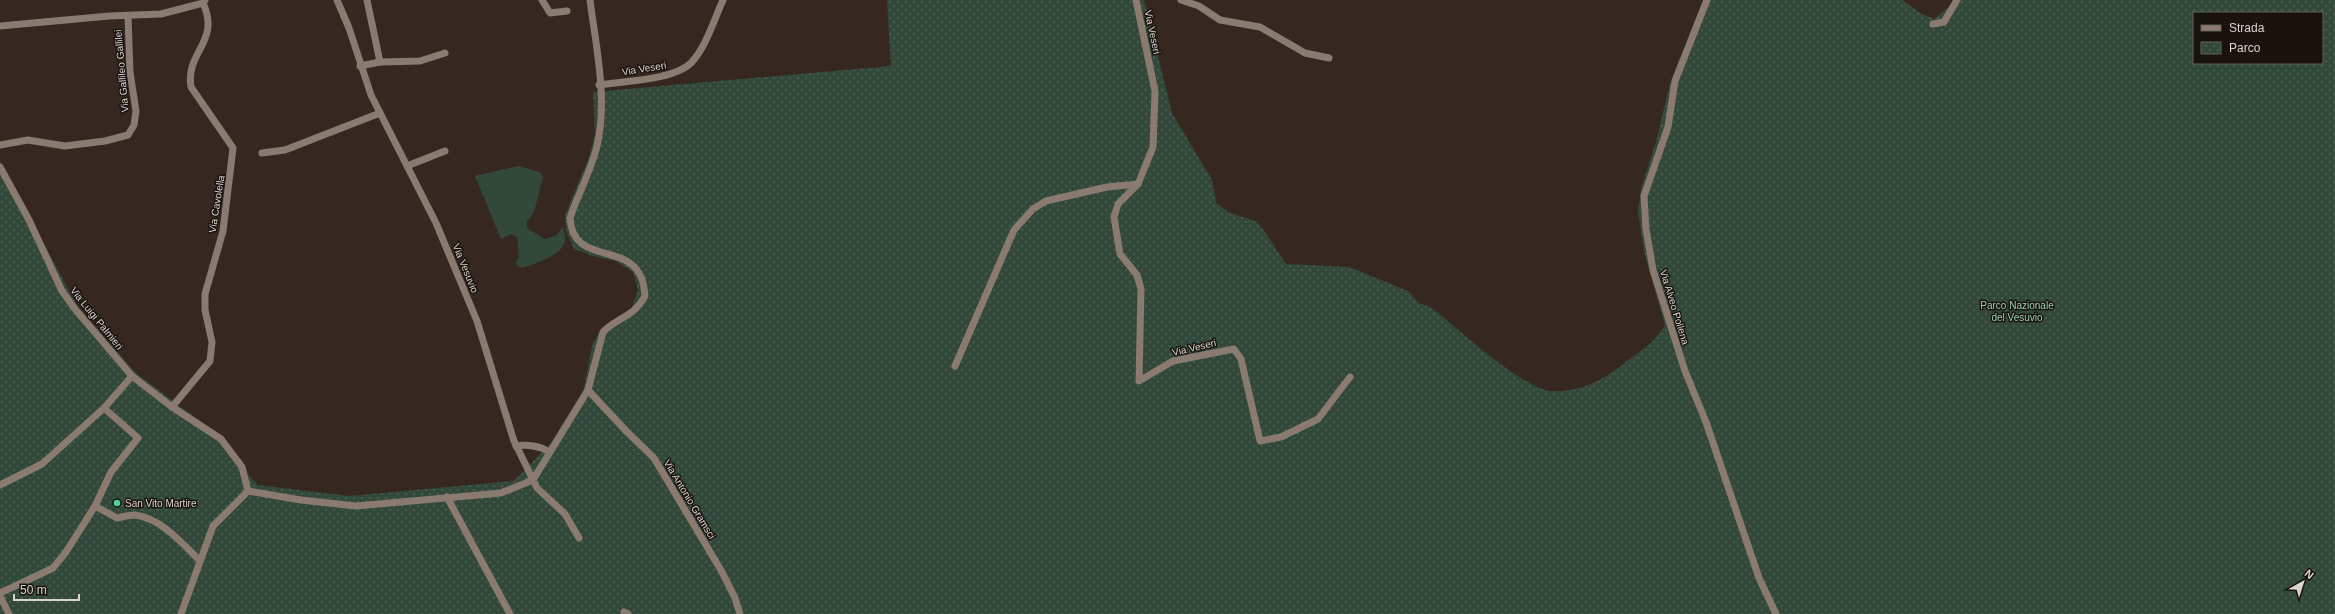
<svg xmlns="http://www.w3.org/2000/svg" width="2335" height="614" viewBox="0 0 2335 614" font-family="Arial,sans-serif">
<defs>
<pattern id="park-dots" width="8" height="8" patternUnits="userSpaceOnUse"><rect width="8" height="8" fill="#32483b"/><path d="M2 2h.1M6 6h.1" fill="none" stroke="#4f6256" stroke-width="1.8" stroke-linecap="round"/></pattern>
</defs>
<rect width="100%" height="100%" fill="#362820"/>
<!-- grass -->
<path fill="#32483b" d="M518 166 540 172 543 177 534 212 527 222V228L545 239 556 236 563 227C564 231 565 235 565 239 565 255 534 264 522 268L517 265 516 262 519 257 517 237 511 234 501 239 475 176Z"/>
<!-- park -->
<path fill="url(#park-dots)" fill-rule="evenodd" d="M887 0H1144L1172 113 1212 180 1216 203 1230 213 1255 221 1263 229 1286 264 1349 267 1408 291 1419 303 1432 308C1456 327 1524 390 1551 391 1577 393 1601 381 1621 366 1640 350 1651 347 1665 325L1644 252 1638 211 1641 189 1657 138 1670 83 1703 0H1902L1922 14 1934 19 1949 7 1954 0H2335V614H0V162L78 307 137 374 219 435 242 460 249 476 258 485 349 496 514 481 550 444 583 391 593 342 605 325 632 308 638 290 633 272 615 261 593 256 574 249 566 230 565 215 589 157 595 134 593 92 891 66ZM2194 13H2322V63H2194Z"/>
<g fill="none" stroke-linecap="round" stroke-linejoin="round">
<!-- street -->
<g stroke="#8a7a6f" stroke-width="7">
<path d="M337 0 349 28 371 95 436 223 477 321 514 441 537 488 565 514 579 538"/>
<path d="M542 0 550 13 567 11"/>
<path d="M1136 0 1155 91 1153 147 1138 184 1118 204 1114 217 1120 254 1137 275 1141 289 1139 381 1173 361 1234 349 1241 359 1260 441 1281 437 1318 419 1350 377"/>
<path d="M1181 0 1199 6 1220 20 1260 27 1305 53 1329 58"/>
<path d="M1707 0 1675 81 1668 127 1644 196 1646 229 1653 270 1685 371 1706 422 1759 578 1776 614"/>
<path d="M1933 24 1944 22 1957 0"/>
<path d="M0 26 109 16 161 14 203 3 205 0"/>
<path d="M380 62 420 61 445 53"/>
<path d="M360 66 380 62 367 0"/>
<path d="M599 85C623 81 674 80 691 63 706 47 714 20 723 0"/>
<path d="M0 145 28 140 65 146 105 141 128 135 134 125 136 111 130 72 128 16"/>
<path d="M262 153 285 150 380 113"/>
<path d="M407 166 445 151"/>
<path d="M0 167 29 220 62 291 75 309 132 376 104 408 42 464 0 485"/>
<path d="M955 366 1014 230 1033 209 1046 201 1107 187 1138 184"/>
<path d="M132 376 172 407 210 361 212 342 205 310V294L223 231 233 148 191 87C185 52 221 42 203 3"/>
<path d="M588 390 627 432 654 458 722 572 735 598 740 614"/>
<path d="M172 407 221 439 242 467 248 491"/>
<path d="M516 446C526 444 541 446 549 452"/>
<path d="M533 480 588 390 603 332C618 317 634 317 645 296 644 288 644 280 639 273 621 243 573 264 570 218 578 194 591 171 597 146 608 99 596 47 590 0"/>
<path d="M447 497 510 614"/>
<path d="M95 506 117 518C122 517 130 515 135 515 161 518 183 544 200 561"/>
<path d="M0 593 53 568 66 552 95 506 111 472 138 438 104 408"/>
<path d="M0 596 9 614"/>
<path d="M624 612 628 614"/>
<path d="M181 614 213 526 248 491 301 500 356 506 501 493 533 480"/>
</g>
</g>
<!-- markers -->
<circle fill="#4fd399" stroke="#19130f" stroke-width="1.5" cx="117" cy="503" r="4"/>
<g text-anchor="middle" stroke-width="3" stroke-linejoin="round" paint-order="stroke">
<!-- street labels -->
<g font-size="10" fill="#dcd3ce" stroke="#19130f">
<text transform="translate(1153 32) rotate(78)" y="4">Via Veseri</text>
<text transform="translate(644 68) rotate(-9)" y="4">Via Veseri</text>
<text transform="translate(121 71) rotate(-95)" y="4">Via Gallileo Gallilei</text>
<text transform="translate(216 204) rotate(-81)" y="4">Via Cavolella</text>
<text transform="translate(466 268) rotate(68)" y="4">Via Vesuvio</text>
<text transform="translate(1675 307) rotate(73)" y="4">Via Alveo Pollena</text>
<text transform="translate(97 318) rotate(51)" y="4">Via Luigi Palmieri</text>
<text transform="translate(1194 347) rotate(-13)" y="4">Via Veseri</text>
<text transform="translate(690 499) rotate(59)" y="4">Via Antonio Gramsci</text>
</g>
<!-- park labels -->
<g font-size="10" fill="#98d0ae" stroke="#19130f">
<text x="2017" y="309">Parco Nazionale<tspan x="2017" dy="12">del Vesuvio</tspan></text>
</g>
<!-- poi labels -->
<g font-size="10" fill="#dcd3ce" stroke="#19130f" text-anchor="start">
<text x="125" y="507">San Vito Martire</text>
</g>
</g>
<!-- legend -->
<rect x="2193" y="12" width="130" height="52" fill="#19130f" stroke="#67605b"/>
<rect x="2201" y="25" width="20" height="6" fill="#8a7a6f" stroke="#67605b"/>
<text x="2229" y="32" font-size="12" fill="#dcd3ce">Strada</text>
<rect x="2201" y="42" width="20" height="12" fill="url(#park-dots)" stroke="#67605b"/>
<text x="2229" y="52" font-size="12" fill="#dcd3ce">Parco</text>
<!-- north arrow -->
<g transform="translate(2303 582) rotate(39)" stroke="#19130f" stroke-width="3" paint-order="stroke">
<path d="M0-3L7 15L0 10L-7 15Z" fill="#dcd3ce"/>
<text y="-6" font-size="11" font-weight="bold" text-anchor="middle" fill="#dcd3ce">N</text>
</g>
<!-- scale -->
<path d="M14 594v6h65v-6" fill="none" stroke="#dcd3ce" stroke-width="2"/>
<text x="20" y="594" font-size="12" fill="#dcd3ce" stroke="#19130f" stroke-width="3" paint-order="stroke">50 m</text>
</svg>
